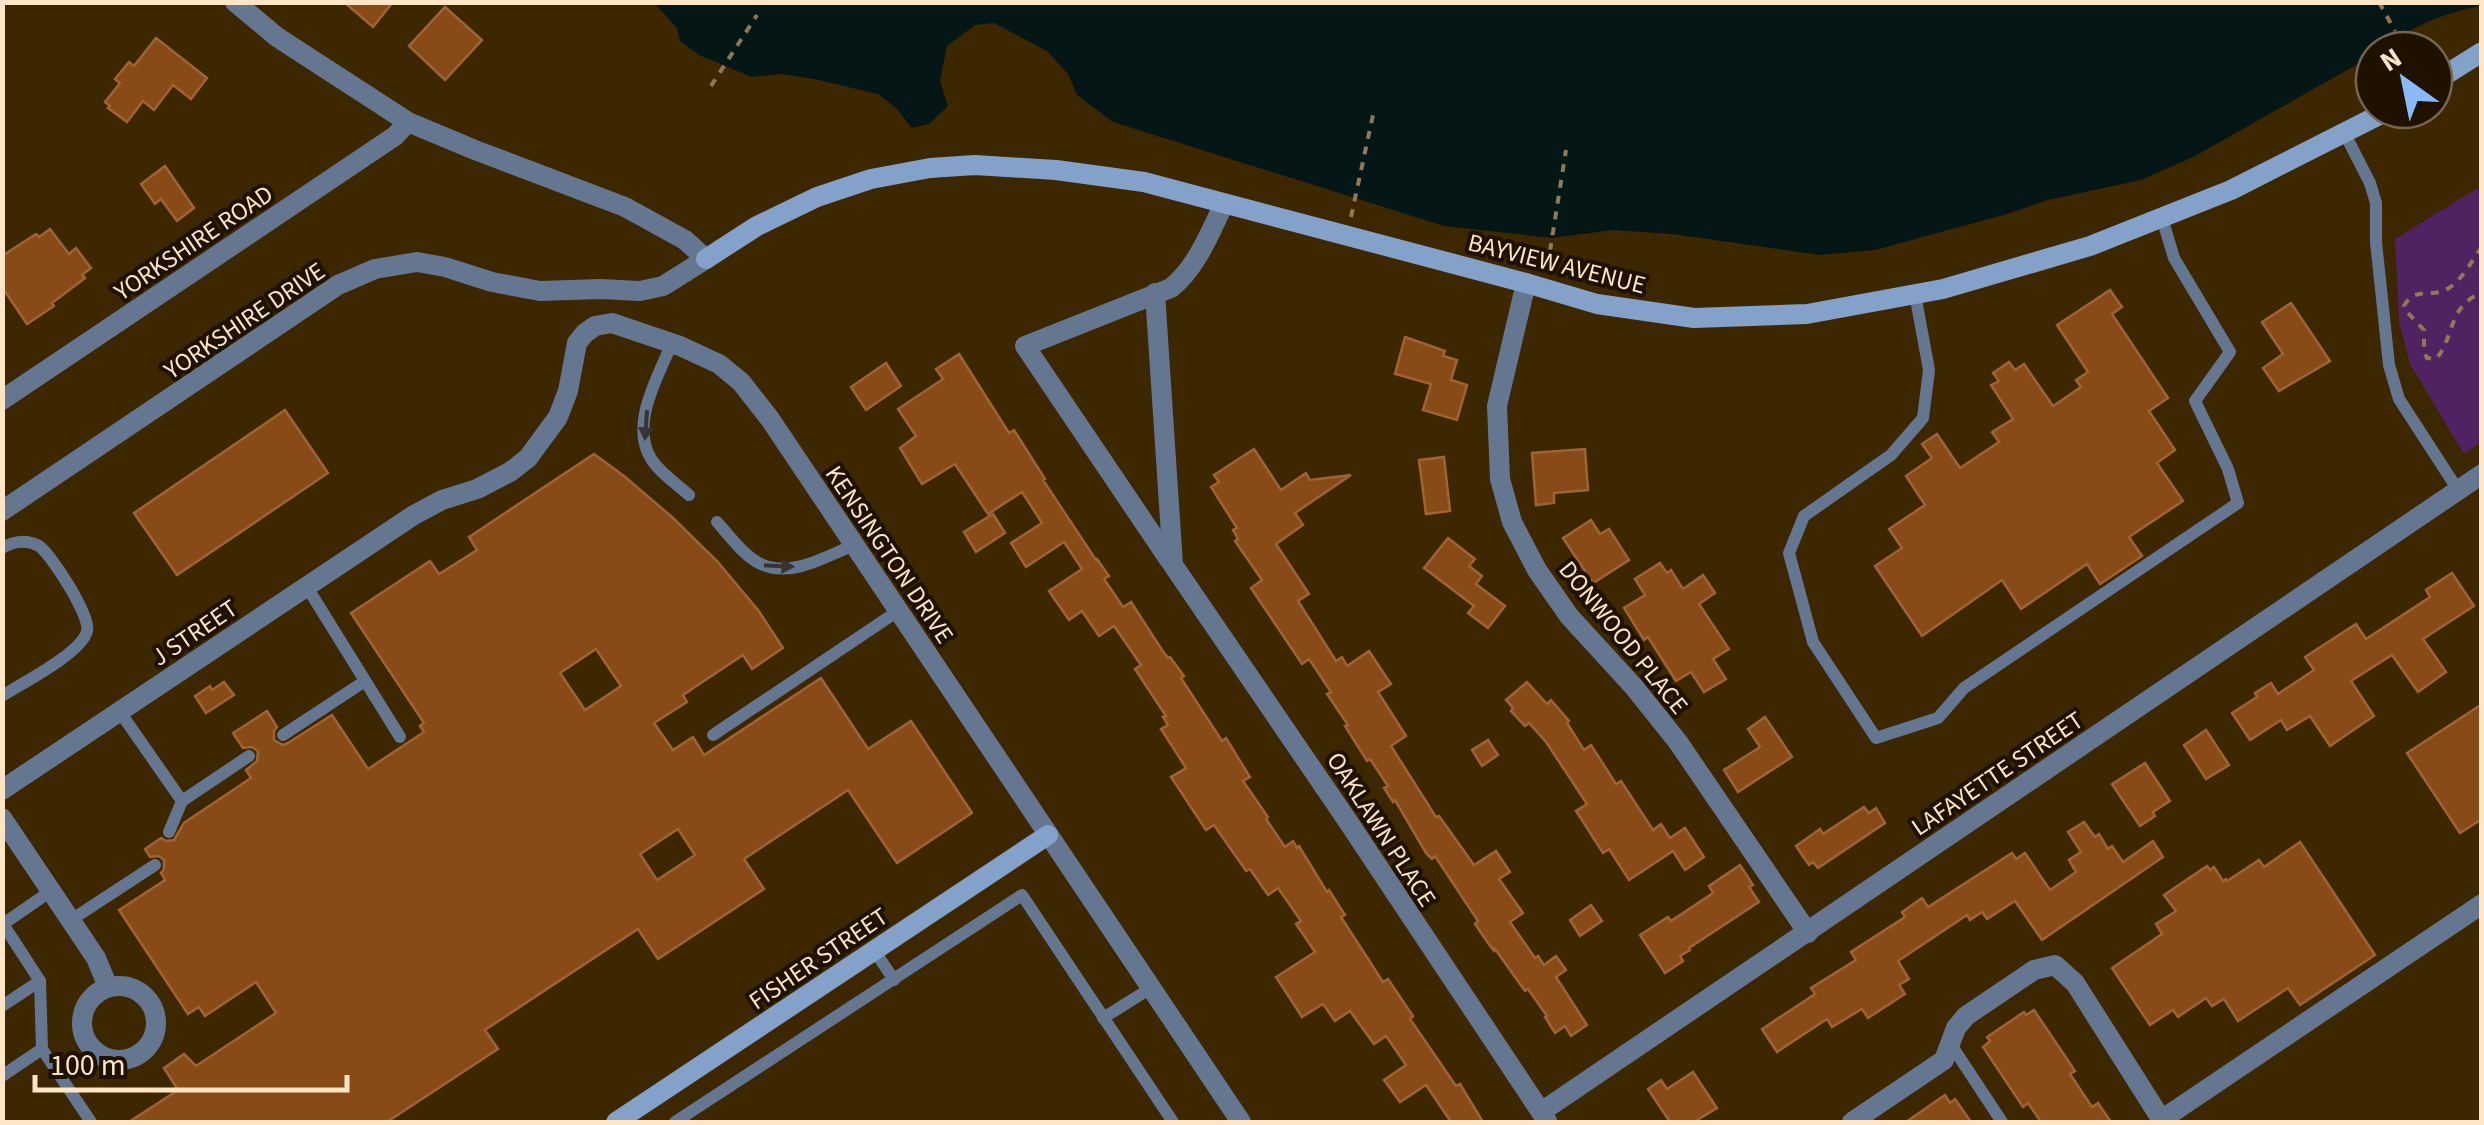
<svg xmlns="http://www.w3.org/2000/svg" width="2484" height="1125" viewBox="0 0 2484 1125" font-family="'Source Sans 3',sans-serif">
<rect width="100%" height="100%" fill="#3c2701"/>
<!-- green -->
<path fill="#512261" d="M2481 186V442L2464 454 2410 364 2399 322 2395 239Z"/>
<!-- water -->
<path fill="#041616" d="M2481 2V6C2429 15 2397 37 2356 65L2195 156 2141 180 2048 200 2007 214 1875 250 1820 255 1672 234 1613 230 1552 238 1444 226 1113 122 1077 95 1068 74 1047 51 994 23 975 25 947 46 940 81 948 106 929 124 912 128 896 108 878 94 814 79 781 74 752 77 699 55 680 41 677 28 654 3Z"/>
<!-- building -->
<g fill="#884b18" stroke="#9f6334" stroke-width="2.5" fill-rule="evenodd">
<path d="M344 2H393L373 27Z"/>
<path d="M445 7 482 40 445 80 409 46Z"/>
<path d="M156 38 207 78 191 99 173 85 154 110 143 101 127 122 108 108 110 106 105 102 120 83 115 79 129 62 134 66Z"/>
<path d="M165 166 194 208 177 221 161 199 155 204 141 184Z"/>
<path d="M50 229 69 254 76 248 91 268 82 275 85 278 52 303 54 306 27 324 2 287V256L36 234 39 237Z"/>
<path d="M2110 290 2122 307 2112 314 2168 398 2149 411 2175 450 2157 463 2183 501 2129 537 2142 556 2100 584 2087 564 2021 609 2002 580 1922 636 1875 566 1902 548 1889 529 1925 505 1906 476 1932 458 1922 444 1937 434 1960 468 1999 442 1992 432 2013 419 1991 385 1999 381 1993 373 2009 362 2015 370 2024 364 2053 406 2081 387 2076 380 2088 372 2057 325Z"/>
<path d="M2291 303 2330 361 2279 391 2263 368 2283 354 2262 322Z"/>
<path d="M1405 337 1445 351 1443 356 1457 360 1451 380 1467 385 1457 420 1423 410 1431 384 1395 374Z"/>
<path d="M959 354 1009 433 1014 430 1045 479 1043 480 1096 560 1097 559 1109 576 1104 579 1123 607 1131 602 1162 650 1168 658 1170 657 1184 676 1181 678 1222 741 1226 738 1250 777 1243 781 1268 817 1266 819 1285 847 1293 841 1297 848 1299 846 1327 892 1329 890 1345 915 1341 917 1383 982 1388 979 1413 1016 1410 1019 1456 1086 1460 1084 1483 1122H1451L1426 1085 1400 1102 1384 1080 1406 1065 1386 1036 1374 1044 1350 1011 1335 1021 1323 1004 1302 1017 1276 977 1315 952 1296 924 1301 921 1278 888 1268 895 1250 869 1246 871 1214 825 1206 830 1171 777 1186 768 1161 729 1168 725 1163 717 1166 716 1135 669 1141 665 1114 626 1099 636 1082 611 1069 620 1049 591 1082 569 1064 542 1026 567 1011 543 1042 523 1022 492 988 514 955 464 922 484 900 448 916 436 898 409 943 379 936 369Z"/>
<path d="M886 363 901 386 866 410 851 387Z"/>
<path d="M285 410 328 473 177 575 134 513Z"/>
<path d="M1254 449 1281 490 1306 473 1310 480 1351 475 1295 513 1303 525 1276 544 1309 594 1298 601 1336 661 1342 657 1347 666 1369 651 1391 684 1378 692 1406 736 1391 746 1436 817 1439 816 1474 865 1496 851 1510 872 1499 879 1523 913 1510 922 1535 958 1538 956 1544 965 1556 956 1566 970 1556 977 1587 1025 1571 1036 1565 1026 1555 1033 1545 1017 1547 1016 1528 989 1525 991 1495 949 1494 951 1488 943 1475 924 1478 921 1435 856 1432 859 1426 853 1395 800 1393 802 1384 788 1388 786 1370 759 1367 761 1345 726 1348 725 1327 694 1331 692 1309 659 1302 664 1251 588 1262 580 1235 541 1238 539 1233 530 1237 528 1211 487 1219 482 1214 475Z"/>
<path d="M1585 449 1588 490 1554 493V503L1536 505 1532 453Z"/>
<path d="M594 454 624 476 672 517 717 561 758 610 783 648 752 669 743 655 683 695 687 702 654 723 673 750 693 737 704 755 821 678 868 749 911 721 972 813 897 863 848 790 744 859 764 889 658 959 638 929 485 1030 498 1049 387 1122H129L178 1090 164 1068 184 1054 196 1066 276 1013 256 982 205 1016 199 1007 188 1014 119 910 165 880 161 873 164 869V860L159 856 150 857 145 849 161 838 166 841 174 840 184 823 251 778 246 770 257 761 258 751 252 747 243 748 233 733 267 711 277 727 274 731V740L283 745 288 743 332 715 368 769 424 732 420 726 424 723 351 613 430 561 439 574 477 550 469 537ZM596 649 621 686 585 710 560 673ZM678 829 695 855 657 880 640 854Z"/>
<path d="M1444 457 1450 511 1426 514 1419 460Z"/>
<path d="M993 514 1005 533 976 552 964 532Z"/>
<path d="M1591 520 1600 534 1609 529 1629 560 1593 583 1563 538Z"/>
<path d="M1448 538 1475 559 1469 566 1482 576 1476 584 1505 606 1488 628 1468 613 1474 606 1424 568Z"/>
<path d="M1660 563 1667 573 1671 570 1683 589 1703 575 1715 593 1699 604 1729 649 1713 659 1726 679 1704 692 1691 672 1676 681 1648 637 1644 640 1624 608 1645 595 1635 579Z"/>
<path d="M2452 573 2474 606 2423 639 2446 672 2418 692 2392 655 2351 681 2374 716 2330 746 2310 716 2287 730 2281 720 2250 740 2232 713 2257 697 2255 693 2271 683 2278 694 2314 670 2305 657 2356 624 2366 639 2430 597 2426 590Z"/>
<path d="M224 682 234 695 206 713 195 696 210 686 212 690Z"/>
<path d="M1527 682 1547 704 1551 700 1569 721 1567 723 1584 750 1591 745 1616 784 1621 781 1653 830 1661 824 1670 838 1685 828 1704 857 1685 870 1673 851 1629 880 1609 849 1603 853 1576 811 1587 804 1546 742 1529 723 1525 726 1511 711 1513 708 1506 700Z"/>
<path d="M2482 704V819L2460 833 2407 753Z"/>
<path d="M1765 717 1792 757 1738 792 1724 770 1760 747 1748 729Z"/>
<path d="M2206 730 2229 765 2206 779 2184 745Z"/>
<path d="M1488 740 1498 755 1482 766 1472 750Z"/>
<path d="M2145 763 2170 801 2153 812 2155 816 2140 826 2112 784Z"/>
<path d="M1864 807 1869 813 1876 808 1885 823 1818 868 1813 862 1809 865 1796 846 1820 829 1823 834Z"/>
<path d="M2084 822 2095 837 2099 834 2108 849 2112 846 2123 862 2153 841 2163 857 2042 940 2015 901 1987 919 1982 912 1970 920 1967 915 1898 961 1909 979 1899 985 1905 994 1868 1018 1862 1009 1832 1027 1827 1019 1777 1052 1762 1029 1815 994 1811 988 1856 960 1851 952 1905 917 1902 912 1922 898 1928 907 2012 853 2016 859 2025 853 2050 890 2076 872 2069 860 2081 852 2068 832Z"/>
<path d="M2300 842 2375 955 2300 1005 2288 988 2238 1021 2224 999 2212 1006 2206 998 2178 1017 2173 1010 2150 1025 2112 968 2162 934 2156 924 2176 911 2164 895 2207 866 2210 870 2214 867 2223 881 2226 879 2227 881 2259 860 2264 867Z"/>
<path d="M1740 865 1753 885 1749 887 1759 902 1689 948 1690 950 1680 956 1683 961 1665 973 1640 935 1668 917 1671 921 1713 893 1709 886Z"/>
<path d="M1591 905 1602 921 1580 936 1570 920Z"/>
<path d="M2034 1010 2075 1071 2070 1074 2092 1107 2098 1103 2111 1122H2041L2028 1103 2023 1107 1983 1047 1990 1041 1987 1037 2024 1012 2026 1015Z"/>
<path d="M1693 1072 1717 1108 1694 1122H1670L1648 1089 1661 1080 1667 1089Z"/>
<path d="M1945 1095 1950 1103 1955 1099 1971 1122H1906Z"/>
</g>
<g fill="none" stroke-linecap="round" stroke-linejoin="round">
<!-- path -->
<g stroke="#907a56" stroke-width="4" stroke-dasharray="8 8" stroke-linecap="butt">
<path d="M2379 2 2395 31"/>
<path d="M711 86 757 15"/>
<path d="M1351 217 1373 115"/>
<path d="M2482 247C2472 260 2463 279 2449 288 2433 299 2415 285 2404 306L2408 313 2424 330V352L2427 358 2436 359C2455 337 2448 305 2482 293"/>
<path d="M1550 251 1566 150"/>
</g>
<!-- lane -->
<g stroke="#647690" stroke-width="12">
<path d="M2345 134 2370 183 2376 203V242L2389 365 2399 399 2458 490"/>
<path d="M1915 294 1929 370 1923 418 1891 455 1804 516 1789 553 1813 642 1876 738 1938 718 1964 688 2238 503 2228 469 2195 401 2230 352 2174 258 2162 218"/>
<path d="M672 343C658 377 627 428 654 463 663 475 678 485 689 495"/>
<path d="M717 522C730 536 745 558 763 565 793 577 827 556 854 545"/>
<path d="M2 548C14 541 26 539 39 546 51 554 91 616 87 631 82 653 22 683 2 696"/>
<path d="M307 587 400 737"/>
<path d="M120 712 182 801 169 832"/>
<path d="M283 735 365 681"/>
<path d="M713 735 898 611"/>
<path d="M182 801 249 756"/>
<path d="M71 920 155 865"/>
<path d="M874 950 894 980"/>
<path d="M2 1006 40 981"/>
<path d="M1103 1018 1151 988"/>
<path d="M1950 1043 2002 1122"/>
<path d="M42 1049 91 1122"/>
<path d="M2 1076 42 1049 40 981 3 924 51 891"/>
<path d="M675 1122 1022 895 1173 1122"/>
</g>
<!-- street -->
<g stroke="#647690" stroke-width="20">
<path d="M1526 283 1497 406 1500 479 1512 522 1537 570 1569 616 1634 687 1678 742 1808 933"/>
<path d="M1155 293 1173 565 1347 820 1547 1121"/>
<path d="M2 400 395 136 408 122"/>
<path d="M2 511 338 285 375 269 417 262 445 267 492 282 540 291 600 289 640 291 663 286 706 259 685 240 625 207 475 150 408 122 277 37 235 2"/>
<path d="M1170 561 1025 346 1171 288C1197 267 1209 234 1224 204"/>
<path d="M2 790 414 515 442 500 477 489 510 472 528 458 558 417 568 391 577 343 585 333 595 326 612 323 680 346 719 364 741 382 770 419 1241 1122"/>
<path d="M2 818 96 958 108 987"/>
<circle cx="119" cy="1023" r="37"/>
<path d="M1541 1112 2482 474"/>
<path d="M2161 1120 2482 904"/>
<path d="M1852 1122 1944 1060 1956 1028 1966 1016 2034 970 2055 965 2075 983 2163 1122"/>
</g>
<!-- secondary -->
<g stroke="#83a1c9" stroke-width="20">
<path d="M2434 82 2482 52"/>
<path d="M706 259 757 226 817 197 871 179 930 168 975 165 1056 170 1144 182 1526 283 1597 304 1694 318 1807 314 1943 289 2090 246 2231 190 2389 110"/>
<path d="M616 1122 1048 835"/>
</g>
</g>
<!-- one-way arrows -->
<defs><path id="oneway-solid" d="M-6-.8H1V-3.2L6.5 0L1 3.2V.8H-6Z" transform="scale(2.5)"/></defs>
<g fill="#363432">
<use href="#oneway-solid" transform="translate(646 425) rotate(94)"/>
<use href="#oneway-solid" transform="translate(779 566) rotate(3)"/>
</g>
<g text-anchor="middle" stroke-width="8" stroke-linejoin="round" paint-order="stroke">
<!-- street labels -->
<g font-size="25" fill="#fde5c5" stroke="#1e1100">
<text transform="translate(193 242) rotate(-34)" y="9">YORKSHIRE ROAD</text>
<text transform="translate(1557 263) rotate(14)" y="9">BAYVIEW AVENUE</text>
<text transform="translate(244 320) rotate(-34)" y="9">YORKSHIRE DRIVE</text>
<text transform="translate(890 554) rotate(56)" y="9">KENSINGTON DRIVE</text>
<text transform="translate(194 632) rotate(-34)" y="9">J STREET</text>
<text transform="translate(1624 637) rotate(51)" y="9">DONWOOD PLACE</text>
<text transform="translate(1997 773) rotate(-34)" y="9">LAFAYETTE STREET</text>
<text transform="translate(1382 829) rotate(57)" y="9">OAKLAWN PLACE</text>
<text transform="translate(818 958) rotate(-34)" y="9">FISHER STREET</text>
</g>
</g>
<!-- border -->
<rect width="2484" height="1125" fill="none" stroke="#fde5c5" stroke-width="10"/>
<!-- north arrow -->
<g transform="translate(2404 80) rotate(327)"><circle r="48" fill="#1e1100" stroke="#77664f" stroke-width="2.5"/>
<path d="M0-8L18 38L0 25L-18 38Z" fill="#8abafc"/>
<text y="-15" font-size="28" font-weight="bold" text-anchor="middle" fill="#fde5c5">N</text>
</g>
<!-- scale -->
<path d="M35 1075v15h312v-15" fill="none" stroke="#fde5c5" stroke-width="5"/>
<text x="50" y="1075" font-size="30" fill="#fde5c5" stroke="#1e1100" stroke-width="8" paint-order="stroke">100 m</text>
</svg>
